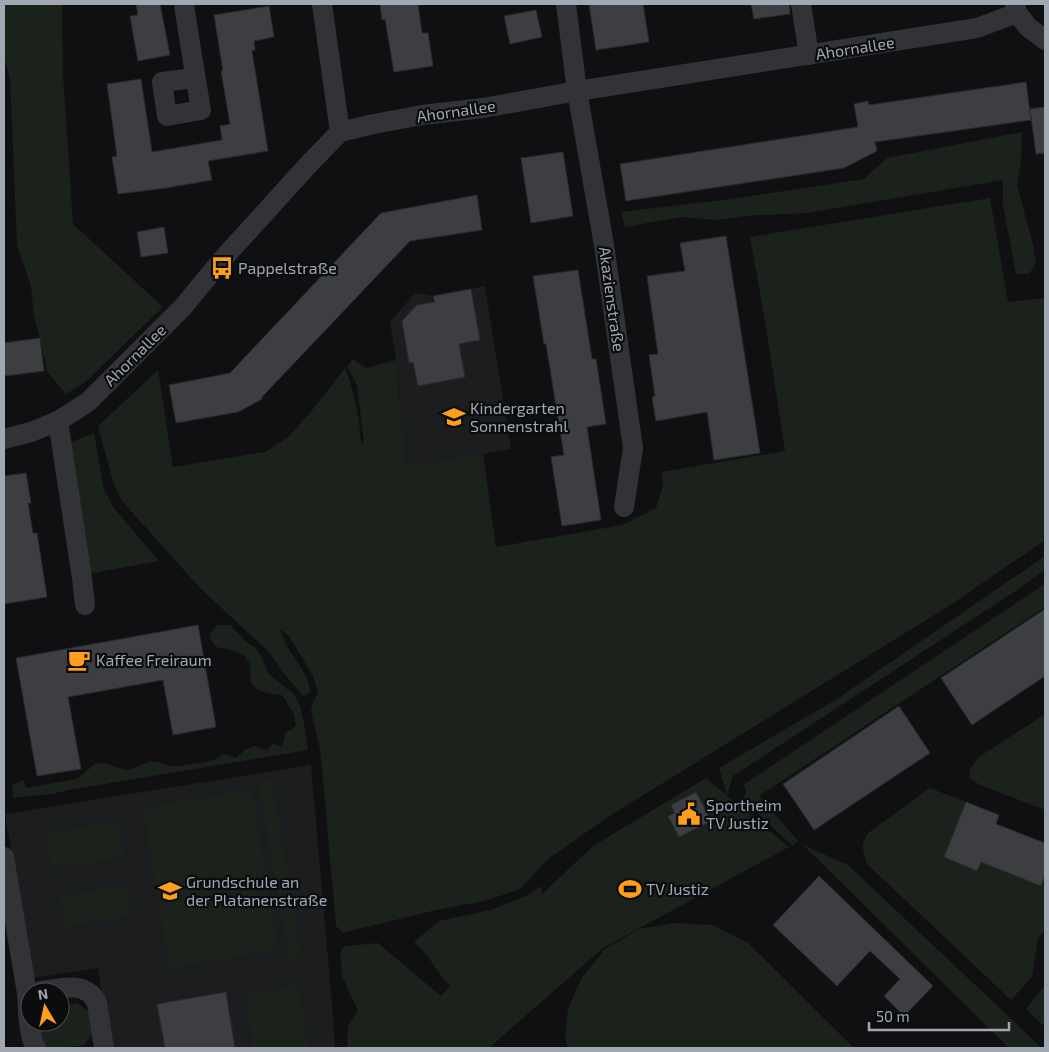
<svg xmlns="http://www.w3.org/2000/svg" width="1049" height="1052" viewBox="0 0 1049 1052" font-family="'Exo 2',sans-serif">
<rect width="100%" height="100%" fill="#101012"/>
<!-- built -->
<g fill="#1c1d1f">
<path d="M485 286 511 449 483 454 496 548 405 466 400 400 396 360 390 322 415 293 433 296Z"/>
<path d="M311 765 333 1016 335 1048H109L98 968 33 978 5 814Z"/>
</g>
<!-- green -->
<g fill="#1a221b">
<path d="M4 4H62L63 75 73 224 163 307 84 383 66 394 47 371 40 338 34 316 31 286 17 245 10 78 4 56Z"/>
<path d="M1022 132 1021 162 1017 185 1033 245 1036 263 1029 274H1016L1003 205V180L807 213 744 216 717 220 682 217 625 227 621 212 730 199 864 179 887 158Z"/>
<path d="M990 198 1008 302 1045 298V540L952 604 608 817 548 859 520 889 485 901 436 910 342 933 336 926 322 769 320 749 311 711 313 702 318 693 313 676 289 636 280 629C285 652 310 670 310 693L303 696 282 671 269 652 200 588 122 501 114 485 98 426 158 370 173 467 265 452 288 437 310 413 345 368C354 390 360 420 361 443H364L357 385 347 366 353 359 366 368 396 360 403 433 405 466 483 454 496 547 622 525 656 508 663 486 662 472 785 451 765 321 750 237Z"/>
<path d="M94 433 104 489 113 507 159 561 87 574 69 443Z"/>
<path d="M1045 556V570L1014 592 733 776 727 795 719 768 837 699Z"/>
<path d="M1045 584V607L759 796 798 841 792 846 742 798C747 794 747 790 743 785Z"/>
<path d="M218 625H230L246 642 256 648 261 656 268 673 293 693 300 705 305 729 308 750 69 790 52 794 13 798 12 785 23 780 26 788 77 779 96 763 109 764 118 768 129 770 150 761 158 762 169 766H179L206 762 219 758 222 754 229 755 235 758C244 752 244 748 256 746 264 752 267 751 273 743L278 746H281L284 740 285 733 292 729 296 725 293 712 282 695C271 694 255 693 251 681 249 673 253 666 246 658 239 650 226 649 216 647L210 638V633Z"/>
<path d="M1045 714V810L980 785 969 778 970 769 979 757Z"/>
<path d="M706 778 789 847 603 948 489 1048H347L348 1026 358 1011 342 976 340 952 345 946 378 943 441 996 451 985 445 981 425 953 414 942 439 921 491 910 526 896 542 886V894L593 846Z"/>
<path d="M272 780 302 958 289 960 258 782Z"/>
<path d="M930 788 966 802 944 857 977 870 981 862 1041 886 1045 875V930L1038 938 1032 977 1011 1000 867 864C863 849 860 847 868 833Z"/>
<path d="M252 790 278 950 169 968 143 807Z"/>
<path d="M119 821 124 857 51 868 46 832Z"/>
<path d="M803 845 848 865 1042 1048H1009Z"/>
<path d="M127 885 132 916 65 927 60 896Z"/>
<path d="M674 923 712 925 748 943 854 1048H568L565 1038 568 1009 581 979 605 949 639 929Z"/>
<path d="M298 985 309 1048H253L245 994Z"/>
<path d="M1045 985V1027L1026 1009Z"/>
<path d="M77 1003 91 1013 94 1031 84 1045 65 1048H49L39 1041 36 1022H60V1006Z"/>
</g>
<!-- building -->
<g fill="#3c3e42" stroke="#2a2b2e">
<path d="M136 4H160L170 55 138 61 130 16 138 15Z"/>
<path d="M380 4H418L422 33H428L433 66 394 72 385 19 382 20Z"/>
<path d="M589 4H643L649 42 596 50Z"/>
<path d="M751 4H789L790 14 754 19Z"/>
<path d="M269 6 274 37 254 41 255 50 252 51 268 151 208 161 212 180 166 188 118 194 112 157 117 156 107 84 141 79 152 152 222 140 220 126 230 124 221 71H223L214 15Z"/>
<path d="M536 10 542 37 510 44 504 16Z"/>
<path d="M1026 82 1031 120 875 142 877 151 844 168 626 201 620 164 858 127 854 104 868 101 869 105Z"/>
<path d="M1045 107V153L1036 154 1030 109Z"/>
<path d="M563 152 573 216 531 223 521 158Z"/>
<path d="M477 195 482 230 410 241 262 397V399L238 412 176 423 169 385 230 373 381 213Z"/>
<path d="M164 227 168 253 141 257 137 232Z"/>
<path d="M726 236 760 453 714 460 707 412 656 421 652 397 655 396 649 355 658 354 647 276 685 271 680 243Z"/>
<path d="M578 270 592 359H596L606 424 587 427 601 520 562 526 551 457 564 455 546 344H544L533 276Z"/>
<path d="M471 289 480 340 459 344 465 377 418 386 413 362 409 363 402 321 417 305 435 302 433 296Z"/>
<path d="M40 338 44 371 4 376V343Z"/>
<path d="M26 473 31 503H28L33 533H37L47 597 4 604V476Z"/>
<path d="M1045 609V676L972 725 941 678Z"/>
<path d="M198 625 216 727 173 735 163 680 68 697 81 769 37 776 16 658Z"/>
<path d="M899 706 930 753 814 830 783 784Z"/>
<path d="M696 792 711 821 679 837 668 816 675 813 671 805Z"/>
<path d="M966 802 999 815 996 824 1045 843V875L1041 886 981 862 977 871 944 857Z"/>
<path d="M819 876 933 986 904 1016 884 996 900 979 870 951 837 986 773 925Z"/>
<path d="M226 992 235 1048H165L157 1004Z"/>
</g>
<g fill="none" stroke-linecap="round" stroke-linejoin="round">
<!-- minor -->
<g stroke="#313337" stroke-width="20">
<path d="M184 4C189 39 195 74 201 110L167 116 162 82 195 78"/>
<path d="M322 4 340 132"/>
<path d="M566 4 577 91 604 245 633 448 624 507"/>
<path d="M801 4 809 55"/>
<path d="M1017 13 1028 27 1045 40"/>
<path d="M58 421 82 578 85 605"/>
<path d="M4 439 31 432 58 421 88 402 183 307 220 262 308 165 340 132 374 124 422 115 483 108 577 91 977 28 1017 13 1015 4"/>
<path d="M4 857 27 993H30"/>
<path d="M36 992C57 989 86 979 97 1003L104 1048"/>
<path d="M27 993C28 1009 28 1035 36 1048"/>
</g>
</g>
<!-- icons -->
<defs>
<symbol id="bus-bare" viewBox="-9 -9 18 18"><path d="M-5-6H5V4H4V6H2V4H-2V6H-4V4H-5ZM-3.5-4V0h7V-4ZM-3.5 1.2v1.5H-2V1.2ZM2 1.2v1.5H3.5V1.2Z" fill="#ff9e1b" stroke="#0b0c0d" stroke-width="2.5" paint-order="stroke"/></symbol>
<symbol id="school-bare" viewBox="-9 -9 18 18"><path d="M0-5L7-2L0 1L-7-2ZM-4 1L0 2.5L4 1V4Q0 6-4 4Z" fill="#ff9e1b" stroke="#0b0c0d" stroke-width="2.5" paint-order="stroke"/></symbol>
<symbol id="cafe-bare" viewBox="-9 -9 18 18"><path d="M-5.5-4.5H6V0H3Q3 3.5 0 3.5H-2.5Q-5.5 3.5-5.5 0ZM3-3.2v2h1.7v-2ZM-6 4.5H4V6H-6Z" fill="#ff9e1b" stroke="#0b0c0d" stroke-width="2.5" paint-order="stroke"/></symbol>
<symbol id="civic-bare" viewBox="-9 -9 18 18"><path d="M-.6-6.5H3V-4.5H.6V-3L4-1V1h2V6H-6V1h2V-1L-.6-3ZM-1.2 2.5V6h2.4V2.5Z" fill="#ff9e1b" stroke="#0b0c0d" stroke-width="2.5" paint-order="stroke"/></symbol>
<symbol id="stadium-bare" viewBox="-9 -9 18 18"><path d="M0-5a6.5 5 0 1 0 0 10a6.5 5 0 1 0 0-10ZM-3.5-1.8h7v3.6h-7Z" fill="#ff9e1b" stroke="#0b0c0d" stroke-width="2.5" paint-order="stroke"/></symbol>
</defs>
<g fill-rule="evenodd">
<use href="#bus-bare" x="206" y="252" width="32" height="32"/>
<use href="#school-bare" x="438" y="401" width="32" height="32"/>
<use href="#cafe-bare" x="63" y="644" width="32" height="32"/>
<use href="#civic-bare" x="673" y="798" width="32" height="32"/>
<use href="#stadium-bare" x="614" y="873" width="32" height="32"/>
<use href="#school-bare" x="154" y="875" width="32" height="32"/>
</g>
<g text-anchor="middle" stroke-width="4.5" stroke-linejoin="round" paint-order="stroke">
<!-- street labels -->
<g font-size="16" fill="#a0a8b4" stroke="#0b0c0d">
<text transform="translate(855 48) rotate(-9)" y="6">Ahornallee</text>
<text transform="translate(456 111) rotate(-8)" y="6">Ahornallee</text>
<text transform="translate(612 299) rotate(82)" y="6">Akazienstraße</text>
<text transform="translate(135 355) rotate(-45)" y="6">Ahornallee</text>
</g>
<!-- poi labels -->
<g font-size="16" fill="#a0a8b4" stroke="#0b0c0d" text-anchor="start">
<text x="238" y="274">Pappelstraße</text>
<text x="470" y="414">Kindergarten<tspan x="470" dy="18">Sonnenstrahl</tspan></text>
<text x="96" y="666">Kaffee Freiraum</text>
<text x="706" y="811">Sportheim<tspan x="706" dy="18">TV Justiz</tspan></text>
<text x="186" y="888">Grundschule an<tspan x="186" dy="18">der Platanenstraße</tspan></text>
<text x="646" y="895">TV Justiz</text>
</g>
</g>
<!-- border -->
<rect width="1049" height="1052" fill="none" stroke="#a0a8b4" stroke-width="10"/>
<!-- north arrow -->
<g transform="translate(45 1007) rotate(351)"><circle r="24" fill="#0b0c0d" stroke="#474a50"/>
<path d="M0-4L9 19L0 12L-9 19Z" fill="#ff9e1b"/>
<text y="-8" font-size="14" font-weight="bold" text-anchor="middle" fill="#a0a8b4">N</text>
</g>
<!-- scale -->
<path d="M869 1022v8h140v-8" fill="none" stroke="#a0a8b4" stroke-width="2.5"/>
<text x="876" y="1022" font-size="15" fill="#a0a8b4" stroke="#0b0c0d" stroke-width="4" paint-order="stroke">50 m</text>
</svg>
